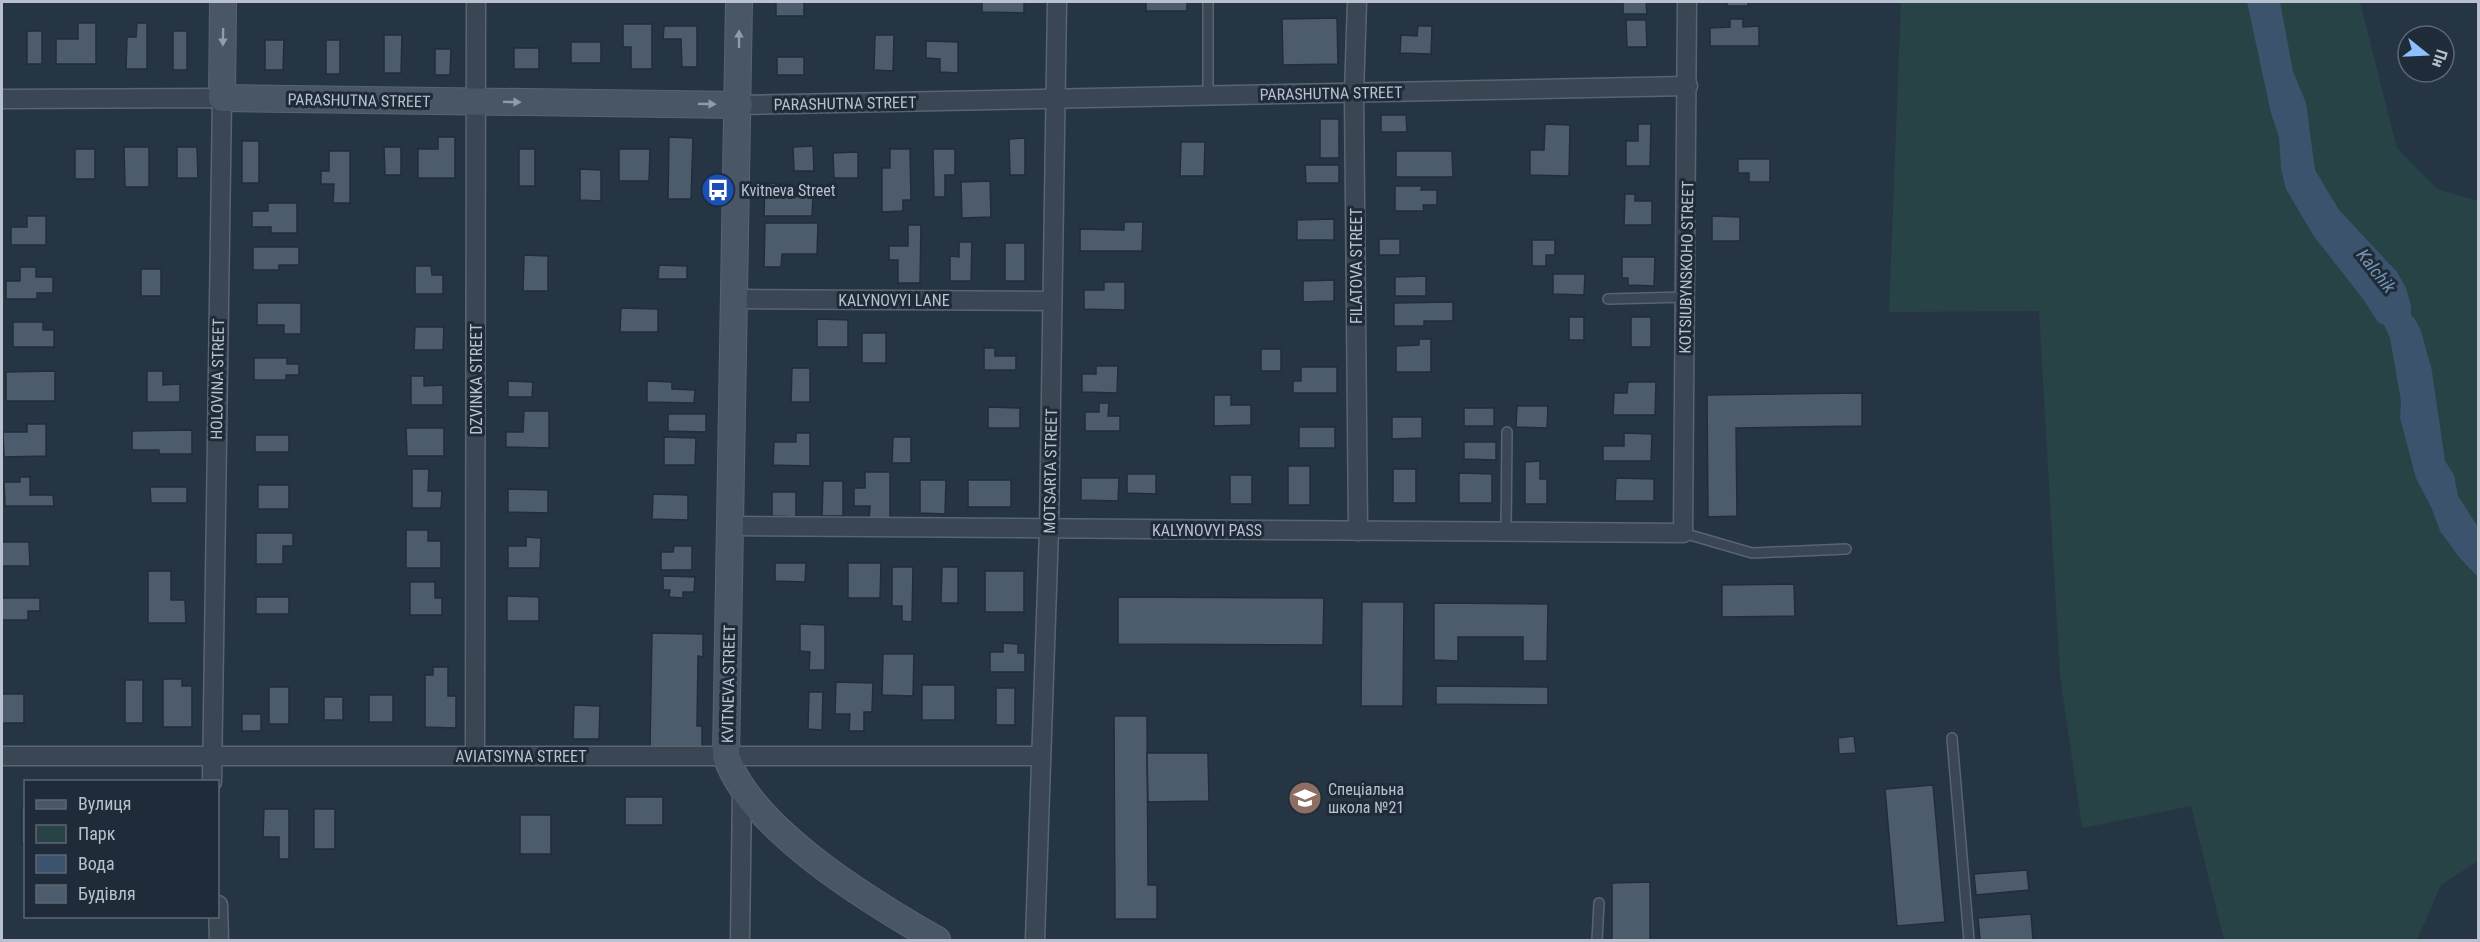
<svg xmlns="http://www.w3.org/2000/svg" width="2480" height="942" viewBox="0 0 2480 942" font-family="'Roboto Condensed',sans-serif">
<rect width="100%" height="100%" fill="#263544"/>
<!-- green -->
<path fill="#284345" d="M1901 2H2360L2397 148 2437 189 2478 201V861L2441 885 2417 940H2224L2191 806 2082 828 2060 675 2039 311 1889 312Z"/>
<!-- water -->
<path fill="#3b536d" d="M2247 2H2280L2293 71 2306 103 2315 170 2339 210 2397 272 2406 288 2411 306V315C2424 327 2424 349 2431 365L2445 461 2454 475 2458 496 2478 527V577L2459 557 2440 531 2432 509 2416 478 2400 418 2401 401 2390 338 2384 325 2378 322 2363 299 2313 235 2286 189 2281 169 2279 137 2271 113Z"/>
<!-- building -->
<g fill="#4c5c6d" stroke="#212d3b" stroke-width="1.5">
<rect x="776" y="2" width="28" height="14"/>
<path d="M982 2H1024V13L982 12Z"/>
<rect x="1146" y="2" width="41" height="9"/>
<path d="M1623 2H1646L1647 14H1623Z"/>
<rect x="1727" y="2" width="21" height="4"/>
<path d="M1337 18 1338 64 1283 65 1282 19Z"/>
<path d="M1730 19H1743V27L1759 26V46H1710V28L1730 27Z"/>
<path d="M1626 20H1646L1647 47H1627Z"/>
<path d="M78 23H96V64H56V39H78Z"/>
<path d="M137 23H147V69H126L127 37H136Z"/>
<path d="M623 24H652V69H631V47H623Z"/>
<path d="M664 26H697V67H682L681 39H663Z"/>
<path d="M1418 26H1432L1431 54 1400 53 1401 35 1417 36Z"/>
<rect x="27" y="31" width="15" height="33"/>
<rect x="173" y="31" width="14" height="39"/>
<path d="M384 35H402L401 73H384Z"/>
<path d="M875 35H894L893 71 874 70Z"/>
<path d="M265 40H284L283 70H265Z"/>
<rect x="326" y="40" width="14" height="34"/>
<path d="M926 41 958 42V73L940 72V59L926 58Z"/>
<rect x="571" y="42" width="30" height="21"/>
<rect x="514" y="48" width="25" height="21"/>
<path d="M435 49H451L450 75H435Z"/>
<rect x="777" y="57" width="27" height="18"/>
<path d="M1381 115H1406L1407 132H1381Z"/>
<rect x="1320" y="119" width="19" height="39"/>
<path d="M1545 124 1570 125 1569 176 1530 175V150H1544Z"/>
<path d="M1638 124H1651L1650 166H1626V141H1638Z"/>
<path d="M438 137H455V178H418V149H438Z"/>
<path d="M669 137 693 138 691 199H668Z"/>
<path d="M1025 138V175H1010L1009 139Z"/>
<rect x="242" y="141" width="17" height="42"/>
<path d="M1181 142H1205L1204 176H1180Z"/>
<path d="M813 146 814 171H794L793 147Z"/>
<path d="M124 147H149V187H125Z"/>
<path d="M177 147H197L198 178H177Z"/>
<path d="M384 147H401V175H385Z"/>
<rect x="75" y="149" width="20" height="30"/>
<rect x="519" y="149" width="16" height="37"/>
<path d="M619 149H650L649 181H619Z"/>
<path d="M890 149H910L911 200H903V211L882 212V168H890Z"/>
<path d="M933 149H955V175H945V197H934Z"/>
<path d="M329 151H350V203H333L334 184H321V171H329Z"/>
<path d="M1396 151H1452L1453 177H1396Z"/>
<path d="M858 152V178H834L833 153Z"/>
<path d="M1738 159H1770V182H1749V173H1738Z"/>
<path d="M1305 165H1339V183H1306Z"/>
<path d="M580 169 601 170V201L580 200Z"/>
<path d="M990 181 991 217 962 218 961 182Z"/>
<path d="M765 183 788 184V196L813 197 812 216H764Z"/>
<path d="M1395 186H1422L1421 190H1437V205H1423L1424 211H1395Z"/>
<path d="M1625 194H1635V201H1652V225H1624Z"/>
<path d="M268 203H297V233H271V227H252V211H268Z"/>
<path d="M27 216H46V245H11V227H27Z"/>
<path d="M1712 216 1740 217V241H1712Z"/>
<path d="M1334 219V240H1297V220Z"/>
<path d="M1124 222H1143L1142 251H1080V229L1124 230Z"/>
<path d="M765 223H818L817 254H782L781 267H764Z"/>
<path d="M908 225H921L920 283H898V260H889V246H908Z"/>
<rect x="1379" y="239" width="21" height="16"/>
<path d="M1532 240H1555V255H1546V266H1532Z"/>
<path d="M959 242H972L971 281H950V256L959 257Z"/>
<rect x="1005" y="243" width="20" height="38"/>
<path d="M253 247H299V265H279V270H253Z"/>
<path d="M524 255 548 256V291H523Z"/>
<path d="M1622 257H1655L1654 286 1628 285V278H1622Z"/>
<path d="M659 265 687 266V279H658Z"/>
<path d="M415 266H431L432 275H443V294H415Z"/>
<path d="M20 267H36V277H53V293H37V299H6V281H20Z"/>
<rect x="141" y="269" width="20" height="27"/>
<path d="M1553 274H1585L1584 295 1553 294Z"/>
<path d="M1426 276V296H1395V277Z"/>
<path d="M1334 280V301L1303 302V281Z"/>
<path d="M1104 282H1125V310L1084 309V290H1104Z"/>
<path d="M1453 302V321H1424V326H1394V303Z"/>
<path d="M257 303H301V334H284V325H257Z"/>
<path d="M621 308 658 309V332H620Z"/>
<rect x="1569" y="317" width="15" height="23"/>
<rect x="1631" y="317" width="20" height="30"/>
<path d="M817 319 848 320V347H817Z"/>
<path d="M13 322H43V330H54V347H13Z"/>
<path d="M415 327H444L443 350H414Z"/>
<rect x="862" y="333" width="24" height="30"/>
<path d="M1419 339H1431V372H1396V346L1419 345Z"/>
<path d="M984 348H995V356H1016V370H984Z"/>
<rect x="1261" y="349" width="20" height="22"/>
<path d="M254 358H287V364H299V375H286V380H254Z"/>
<path d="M1096 366H1118L1117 393 1082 392V374H1096Z"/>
<path d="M1301 367H1337V393H1293V381H1301Z"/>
<path d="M792 368H810V402H791Z"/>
<path d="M55 371V401H6V372Z"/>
<path d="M147 371H163V385L180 384V402H147Z"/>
<path d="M411 376H424V386L443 385V405H411Z"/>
<path d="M508 381 533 382 532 397H508Z"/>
<path d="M647 381 672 382V389L695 390 694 403 647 402Z"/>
<path d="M1628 382H1656L1655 415H1613L1614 393H1627Z"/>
<path d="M1862 393V426L1736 428 1737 516 1708 517 1707 395Z"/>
<path d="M1214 395H1231V405H1251V425L1214 426Z"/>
<path d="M1099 403H1109L1108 416H1120V431H1085V412H1099Z"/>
<path d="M1517 406H1548L1547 428 1516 427Z"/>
<path d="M988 407 1020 408V428H988Z"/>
<rect x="1464" y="408" width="30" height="18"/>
<path d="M524 411H549V448L506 447V432H523Z"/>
<path d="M668 414H706V432L668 431Z"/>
<path d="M1392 417H1422V438L1392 439Z"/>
<path d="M27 424H46V456L4 457 3 432H27Z"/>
<rect x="1299" y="427" width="36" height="21"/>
<path d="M406 428H444V456H407Z"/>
<path d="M192 430V454H159V450H132V431Z"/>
<path d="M796 433H810V466L773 465 774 442H796Z"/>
<path d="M1624 433 1652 434 1651 461H1603V446H1624Z"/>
<rect x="255" y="435" width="34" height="17"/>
<path d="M664 437 696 438 695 465H664Z"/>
<path d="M893 437H911V463H892Z"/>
<path d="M1464 442H1496V460L1464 459Z"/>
<path d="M1540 461V479H1547V504H1525V462Z"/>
<rect x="1288" y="466" width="22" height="39"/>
<path d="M412 469H429L428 491H442L441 508H412Z"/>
<rect x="1393" y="469" width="23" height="34"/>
<path d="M865 472H890V520H869L870 506H854V488H865Z"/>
<path d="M1459 473 1492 474V503H1459Z"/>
<path d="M1127 474H1156V494L1127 493Z"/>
<rect x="1230" y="475" width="22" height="29"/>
<path d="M20 477H30V495H53L54 506H5L4 482H20Z"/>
<path d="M1081 478H1119L1118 501 1081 500Z"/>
<path d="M1616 478 1654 479V501H1615Z"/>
<path d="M920 480H946L945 514 920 513Z"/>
<rect x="968" y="480" width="43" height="27"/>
<path d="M823 481H843V516H822Z"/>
<rect x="258" y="485" width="31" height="24"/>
<path d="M150 487H187V503H151Z"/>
<path d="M508 489 548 490V513L508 512Z"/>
<path d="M772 492H796V517L772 516Z"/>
<path d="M653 494 688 495V520L652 519Z"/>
<path d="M406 530H428V541H441V568H406Z"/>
<path d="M256 533H293V546H283V564H256Z"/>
<path d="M526 537 541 538 540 568H508V546H526Z"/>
<path d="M2 542H29L30 566H2Z"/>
<path d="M674 546H692V570H661V552H673Z"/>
<path d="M775 563H806L805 582 775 581Z"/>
<path d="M848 563H881L880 598H848Z"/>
<path d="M892 567H913L912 622 902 621V606H892Z"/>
<path d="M942 567H958V603H941Z"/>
<path d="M148 571H171V600H185L186 623H148Z"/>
<rect x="985" y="571" width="39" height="41"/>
<path d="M663 576 695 577 694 592H683V598L669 597 670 590H663Z"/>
<path d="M410 582H435V598H442V615H410Z"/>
<path d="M1794 584 1795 616 1722 617V585Z"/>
<path d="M507 596 539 597V621H507Z"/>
<rect x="256" y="597" width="33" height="17"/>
<path d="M1118 597 1324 598 1323 645 1118 644Z"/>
<path d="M2 598H40V611H28V620H2Z"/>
<path d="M1362 602H1404L1403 706H1361Z"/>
<path d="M1434 603 1548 604 1547 661H1523V637H1458V661L1434 660Z"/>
<path d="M800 624 825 625V670H809L810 652 800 651Z"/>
<path d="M652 633 703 634V657L698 656 697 726H702V749L650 748Z"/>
<path d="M1003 643 1018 644V653H1025V672H990V652H1003Z"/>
<path d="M883 654H914L913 696 882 695Z"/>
<path d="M433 667H448V696H456V728L425 727V675H433Z"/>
<path d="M163 679H182V686H192V727H163Z"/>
<rect x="125" y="680" width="18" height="43"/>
<path d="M836 682 873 683 872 712H864V731H849L850 714H835Z"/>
<rect x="922" y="685" width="33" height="35"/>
<path d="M1436 686 1548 687V705L1436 704Z"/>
<rect x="269" y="687" width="20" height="37"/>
<rect x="996" y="688" width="19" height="37"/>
<path d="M809 692H823L822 730 808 729Z"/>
<rect x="2" y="694" width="22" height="29"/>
<rect x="369" y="695" width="24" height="27"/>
<rect x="324" y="697" width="19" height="23"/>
<path d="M574 705 600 706 599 739H573Z"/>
<rect x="242" y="714" width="19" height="17"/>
<path d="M1114 716H1147L1148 885H1157V919H1115Z"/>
<path d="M1854 736 1856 753 1839 754 1838 738Z"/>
<path d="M1147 753H1208L1209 801 1148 802Z"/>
<path d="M1933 785 1945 922 1897 926 1885 789Z"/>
<rect x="625" y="797" width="38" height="28"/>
<rect x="22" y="806" width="4" height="38"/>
<path d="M264 809H289V859H279V837H263Z"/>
<rect x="314" y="809" width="21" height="40"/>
<rect x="520" y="815" width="31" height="39"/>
<path d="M2027 870 2029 890 1976 895 1974 874Z"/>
<path d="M1650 882V940H1612V883Z"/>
<path d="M2031 914 2033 940H1980L1978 918Z"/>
</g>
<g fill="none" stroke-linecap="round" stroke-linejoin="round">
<defs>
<g id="lane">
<path d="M1208 95V2"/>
<path d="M1608 299 1686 297"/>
<path d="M1506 532 1507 432"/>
<path d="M1683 533 1752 553 1846 549"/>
<path d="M1952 738 1969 940"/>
<path d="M1597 940 1599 903"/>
</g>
<g id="street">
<path d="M1357 2 1354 93 1358 531"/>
<path d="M2 99 222 98 212 782"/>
<path d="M739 105 1688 86"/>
<path d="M735 299 1052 301"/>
<path d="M731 526 1683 533 1687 2"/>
<path d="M2 756H1041"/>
<path d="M475 756 476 2"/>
<path d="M218 905 219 940"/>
<path d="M740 940 742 789"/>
<path d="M1035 940 1049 529 1057 2"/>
</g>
<g id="secondary">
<path d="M223 2 222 98 739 105"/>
<path d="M739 2 726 756C751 830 871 902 937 940"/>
</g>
</defs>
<!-- lane casing -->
<use href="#lane" stroke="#596471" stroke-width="12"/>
<!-- street casing -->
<use href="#street" stroke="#596471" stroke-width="21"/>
<!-- secondary casing -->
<use href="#secondary" stroke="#596471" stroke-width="28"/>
<!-- lane -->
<use href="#lane" stroke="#3a4653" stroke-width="9"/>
<!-- street -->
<use href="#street" stroke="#3a4653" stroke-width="18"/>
<!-- secondary -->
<use href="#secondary" stroke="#485666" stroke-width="26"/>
</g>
<!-- one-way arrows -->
<defs><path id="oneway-solid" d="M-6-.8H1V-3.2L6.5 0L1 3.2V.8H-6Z" transform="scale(1.5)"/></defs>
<g fill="#919ca9">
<use href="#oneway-solid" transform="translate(223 37) rotate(91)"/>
<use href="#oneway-solid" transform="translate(739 39) rotate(-90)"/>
<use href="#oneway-solid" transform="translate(512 102) rotate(1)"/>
<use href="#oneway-solid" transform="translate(707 104) rotate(1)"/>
</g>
<!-- icons -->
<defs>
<symbol id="bus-disc" viewBox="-11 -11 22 22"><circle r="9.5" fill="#1a4fb4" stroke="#1f2b39"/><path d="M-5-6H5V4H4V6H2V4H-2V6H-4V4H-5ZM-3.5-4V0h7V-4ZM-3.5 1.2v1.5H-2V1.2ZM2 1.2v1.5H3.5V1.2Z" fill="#fff"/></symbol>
<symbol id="school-disc" viewBox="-11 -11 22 22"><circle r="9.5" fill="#8d6e63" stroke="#1f2b39"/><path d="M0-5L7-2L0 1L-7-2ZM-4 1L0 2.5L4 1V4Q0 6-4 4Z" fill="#fff"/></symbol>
</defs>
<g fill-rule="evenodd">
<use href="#bus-disc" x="699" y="171" width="38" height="38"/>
<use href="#school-disc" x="1286" y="779" width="38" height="38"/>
</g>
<g text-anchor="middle" stroke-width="6" stroke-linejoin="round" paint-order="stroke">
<!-- street labels -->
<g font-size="16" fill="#b8c1cd" stroke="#1f2b39">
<text transform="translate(1331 93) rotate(-1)" y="6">PARASHUTNA STREET</text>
<text transform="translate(359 100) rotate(1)" y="6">PARASHUTNA STREET</text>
<text transform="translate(845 103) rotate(-1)" y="6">PARASHUTNA STREET</text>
<text transform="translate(1356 266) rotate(-90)" y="6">FILATOVA STREET</text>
<text transform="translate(1686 267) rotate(-89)" y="6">KOTSIUBYNSKOHO STREET</text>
<text x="894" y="306">KALYNOVYI LANE</text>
<text transform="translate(217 379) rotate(-89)" y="6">HOLOVINA STREET</text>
<text transform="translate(476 379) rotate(-90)" y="6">DZVINKA STREET</text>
<text transform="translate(1050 471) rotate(-89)" y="6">MOTSARTA STREET</text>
<text x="1207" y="536">KALYNOVYI PASS</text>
<text transform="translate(728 684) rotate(-89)" y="6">KVITNEVA STREET</text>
<text x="521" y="762">AVIATSIYNA STREET</text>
</g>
<!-- poi labels -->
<g font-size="16" fill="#b8c1cd" stroke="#1f2b39" text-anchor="start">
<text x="741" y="196">Kvitneva Street</text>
<text x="1328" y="795">Спеціальна<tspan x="1328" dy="18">школа №21</tspan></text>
</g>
<!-- water labels -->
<g font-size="18" font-style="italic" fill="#7694b1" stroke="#1f2b39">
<text transform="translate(2376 271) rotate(52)" y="6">Kalchik</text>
</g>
</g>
<!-- border -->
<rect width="2480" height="942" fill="none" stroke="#b8c1cd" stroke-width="6"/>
<!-- legend -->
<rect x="24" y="780" width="195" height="138" fill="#1f2b39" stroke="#5c6774" stroke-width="1.5"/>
<rect x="36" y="800" width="30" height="9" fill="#485666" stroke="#5c6774" stroke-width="1.5"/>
<text x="78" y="810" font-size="18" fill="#b8c1cd">Вулиця</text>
<rect x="36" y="825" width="30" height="18" fill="#284345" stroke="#5c6774" stroke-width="1.5"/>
<text x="78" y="840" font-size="18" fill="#b8c1cd">Парк</text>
<rect x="36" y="855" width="30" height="18" fill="#3b536d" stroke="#5c6774" stroke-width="1.5"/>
<text x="78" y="870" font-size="18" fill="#b8c1cd">Вода</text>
<rect x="36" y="885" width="30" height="18" fill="#4c5c6d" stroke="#5c6774" stroke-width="1.5"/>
<text x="78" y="900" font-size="18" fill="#b8c1cd">Будівля</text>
<!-- north arrow -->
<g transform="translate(2426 54) rotate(108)"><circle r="28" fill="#1f2b39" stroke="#5c6774" stroke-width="1.5"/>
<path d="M0-4.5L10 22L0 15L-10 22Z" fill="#8dc0fc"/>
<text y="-9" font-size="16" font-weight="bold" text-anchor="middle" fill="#b8c1cd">Пн</text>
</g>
</svg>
